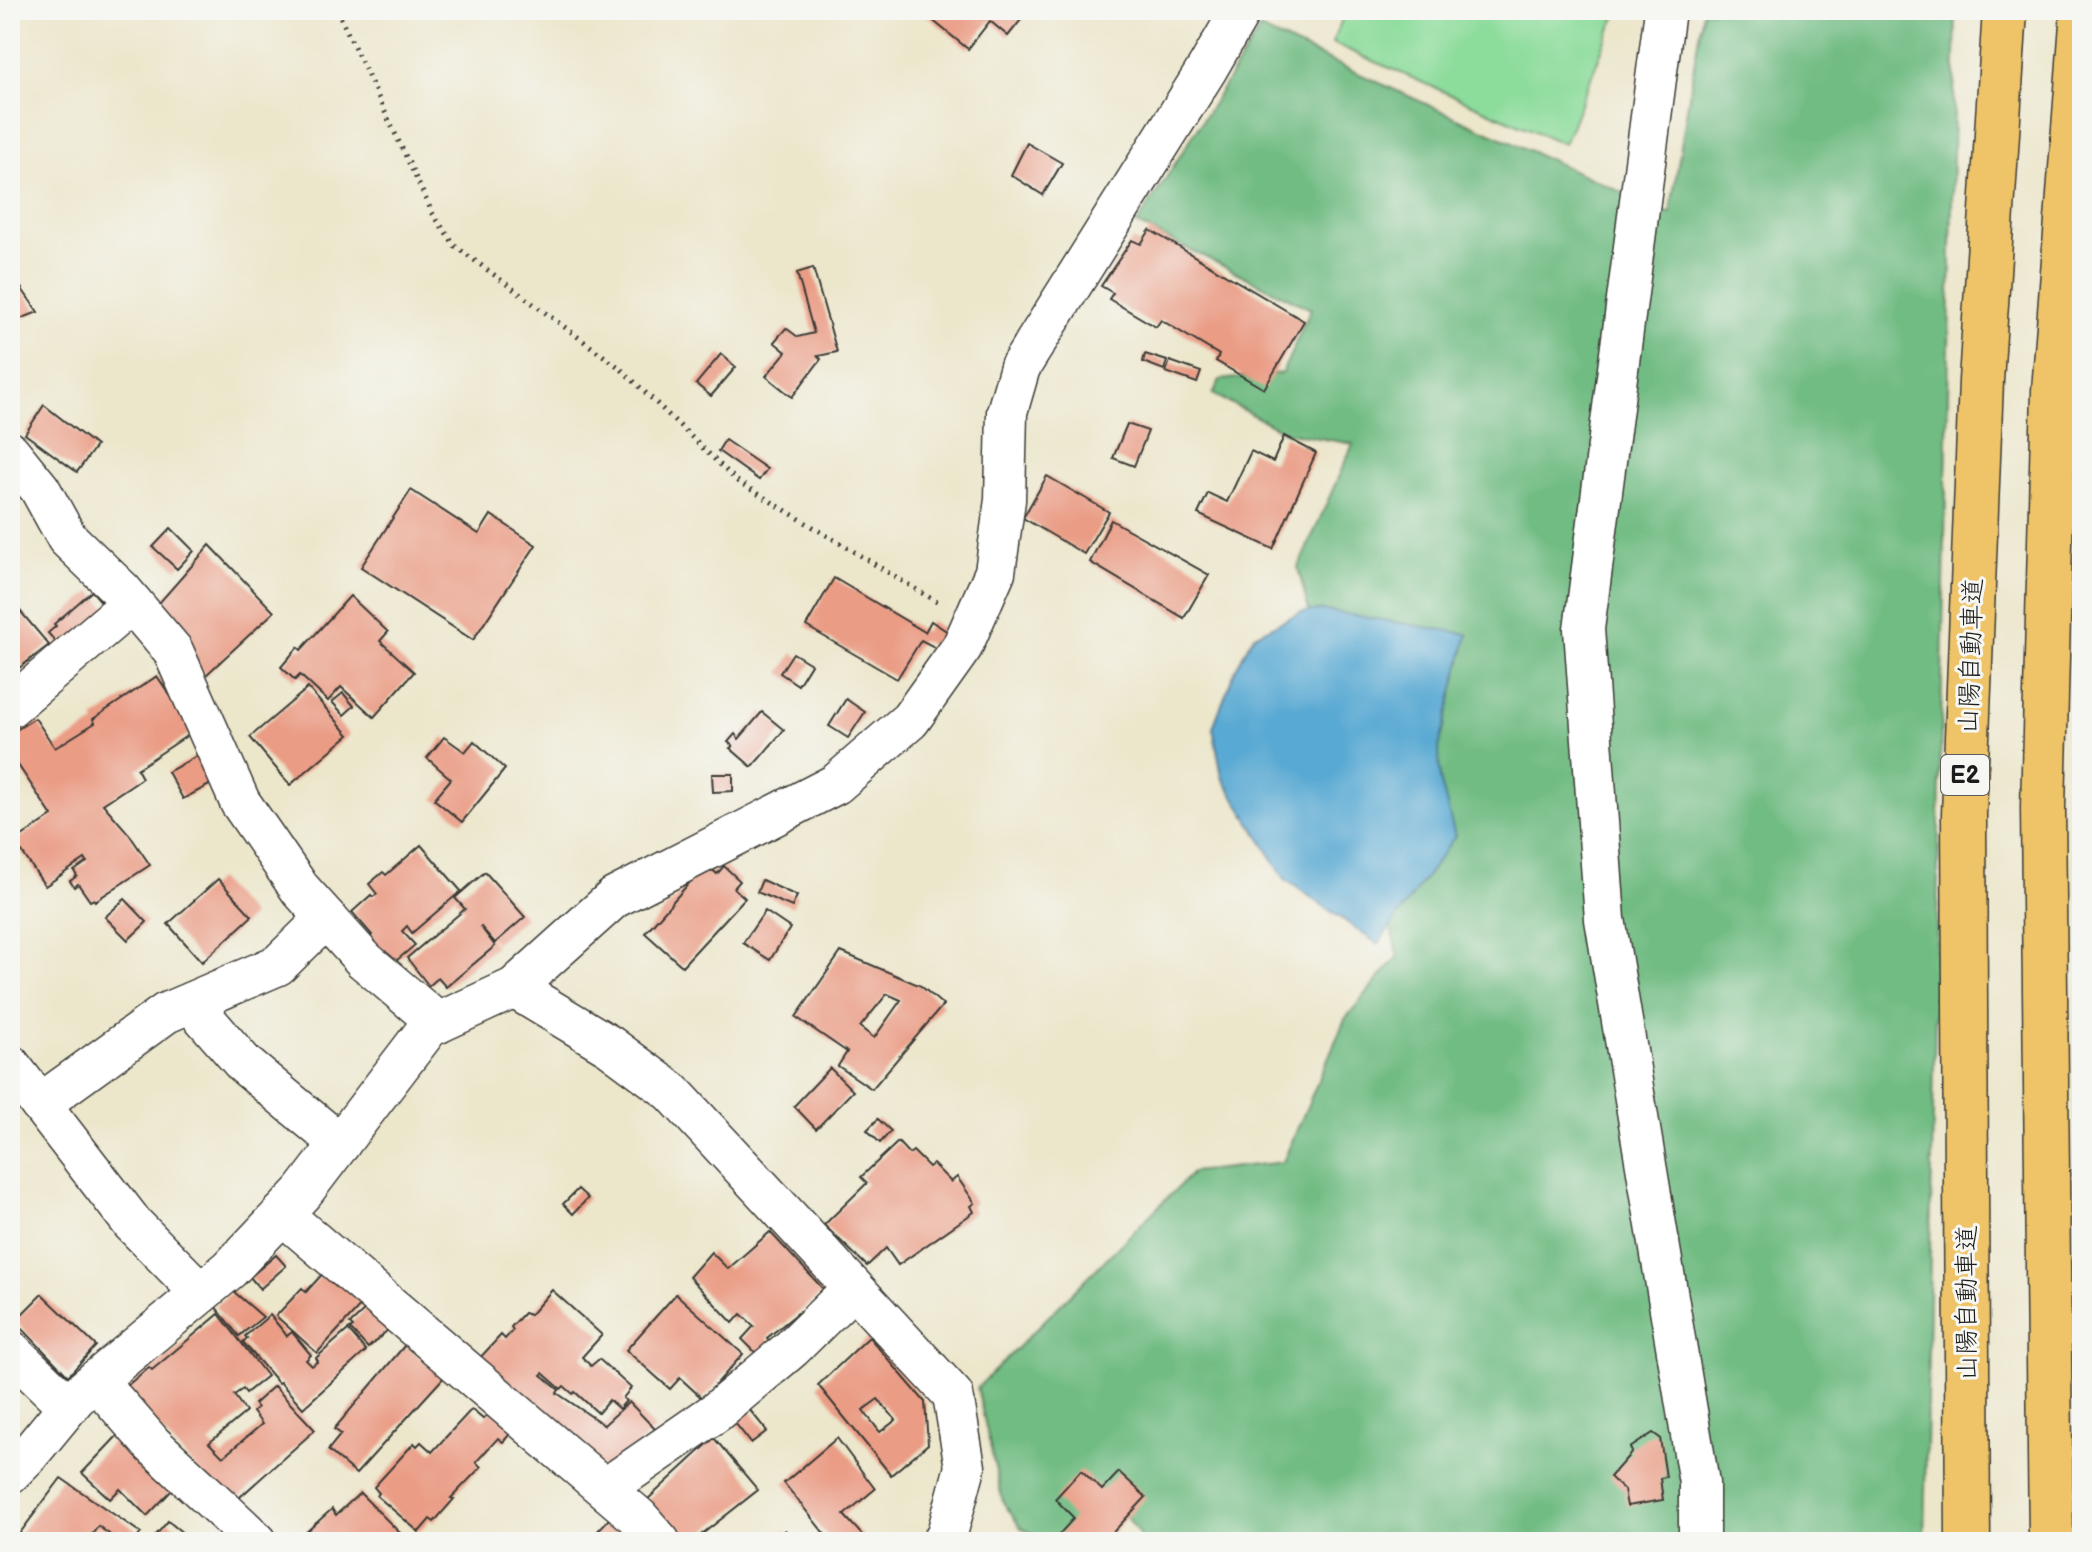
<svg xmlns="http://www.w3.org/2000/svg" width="2092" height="1552" viewBox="0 0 2092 1552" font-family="'Balsamiq Sans','Klee One',sans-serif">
<rect width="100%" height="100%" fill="#f6f6f2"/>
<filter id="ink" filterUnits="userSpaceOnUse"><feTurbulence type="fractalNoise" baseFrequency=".0125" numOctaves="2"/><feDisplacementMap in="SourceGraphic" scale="16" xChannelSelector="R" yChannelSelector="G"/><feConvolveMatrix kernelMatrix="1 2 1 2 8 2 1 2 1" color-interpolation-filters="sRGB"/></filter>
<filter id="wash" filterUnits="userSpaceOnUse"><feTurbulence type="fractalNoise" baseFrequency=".006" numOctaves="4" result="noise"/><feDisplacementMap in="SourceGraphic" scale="32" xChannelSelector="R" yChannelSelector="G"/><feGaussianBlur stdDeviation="1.8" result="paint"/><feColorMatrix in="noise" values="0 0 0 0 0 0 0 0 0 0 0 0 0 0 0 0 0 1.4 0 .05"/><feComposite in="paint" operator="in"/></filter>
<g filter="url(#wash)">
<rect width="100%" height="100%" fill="#ece6cb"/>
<!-- green -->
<path fill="#8cdc9b" stroke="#547c5c" stroke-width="2" d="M1346 10H1618L1564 144 1332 43Z"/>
<!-- forest -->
<path fill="#71bc83" stroke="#466c50" stroke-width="2" d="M1703 10H1956L1924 1542H1144L1127 1517 1050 1541 1021 1528 1003 1502 977 1388 1193 1172 1283 1162 1345 1019 1398 956 1298 568 1353 444 1285 432 1213 394 1220 380 1282 373 1311 309 1137 224 1260 29 1670 214Z"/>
<!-- water -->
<path fill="#58a9d3" stroke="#3a6278" stroke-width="2" d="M1321 610 1468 634 1439 747 1440 779 1455 836 1378 944 1285 879 1222 777 1213 727 1236 668 1254 635 1299 613Z"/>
<g id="blocks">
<!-- building -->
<g fill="#ea9c85" fill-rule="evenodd">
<path d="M920 10H1019L1025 15 1008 36 990 21 968 49Z"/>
<path d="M1027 143 1062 163 1043 195 1011 175Z"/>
<path d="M1150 230 1304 321 1264 389 1216 361 1219 355 1161 320 1156 327 1109 299 1113 293 1101 286 1132 240 1141 244Z"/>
<path d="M813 268 837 352 818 356 821 359 792 397 766 376 786 352 774 342 786 328 798 337 814 333 797 273Z"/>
<path d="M15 279 38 312 10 323V280Z"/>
<path d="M721 354 736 367 711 396 696 384Z"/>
<path d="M1145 354 1167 361 1164 370 1143 362Z"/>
<path d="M1170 361 1201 372 1197 383 1166 372Z"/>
<path d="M44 405 96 446 77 472 25 434Z"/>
<path d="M1127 424 1148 431 1134 466 1113 458Z"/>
<path d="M1284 436 1316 453 1273 549 1198 514 1208 493 1227 502 1251 451 1273 462Z"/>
<path d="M725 440 767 469 759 480 718 451Z"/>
<path d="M1047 476 1109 512 1084 554 1023 518Z"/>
<path d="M411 490 479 534 491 515 536 545 473 640 361 567Z"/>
<path d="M1111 520 1209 575 1184 618 1090 562Z"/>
<path d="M171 528 194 551 177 569 153 547Z"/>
<path d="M210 545 274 612 205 676 159 603Z"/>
<path d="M834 578 925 632 931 621 948 632 938 649 921 640 897 679 806 626Z"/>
<path d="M92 591 109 611 63 650 48 633 56 626 54 624Z"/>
<path d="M350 596 388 632 380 641 414 672 374 717 341 687 328 701 300 675 295 680 281 667 298 647 301 650Z"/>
<path d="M10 599 49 645 10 675Z"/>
<path d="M793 653 811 664 798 685 780 673Z"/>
<path d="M157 676 194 731 137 769 142 778 103 804 129 834 150 865 95 901 94 899 90 901 78 884 74 887 70 881 77 876 74 871 87 862 85 859 45 886 22 852 14 857 10 852V844L52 816 10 753V734L35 718 55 748 95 723 93 719Z"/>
<path d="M308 688 349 735 290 785 250 737Z"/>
<path d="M343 693 354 706 344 715 332 702Z"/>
<path d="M846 699 865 712 848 738 829 726Z"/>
<path d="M762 712 784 730 752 767 730 748 733 746 728 742 735 734 739 739Z"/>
<path d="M444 737 465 752 474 741 505 769 462 822 434 799 451 779 427 758Z"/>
<path d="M200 754 215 782 183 799 168 772Z"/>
<path d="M712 774H733V791L713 792Z"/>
<path d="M421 845 461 891 412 933 407 926 402 931 415 945 390 966 366 942 372 935 352 912 371 895 373 897 377 894 369 884 383 872 386 875Z"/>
<path d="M706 864 717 874 724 866 740 881 734 888 745 898 682 966 645 933Z"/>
<path d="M485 872 525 917 495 943 480 926 495 946 446 987 438 978 429 986 407 958 465 909 455 898Z"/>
<path d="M218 879 252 916 202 962 168 924Z"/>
<path d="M762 880 797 896 792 907 757 892Z"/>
<path d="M125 899 147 922 128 940 105 917Z"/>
<path d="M765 911 790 928 770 960 743 943Z"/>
<path d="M841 952 921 986 943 1005 872 1089 838 1066 847 1052 796 1017ZM887 994 901 1000 874 1038 860 1027Z"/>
<path d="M830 1068 853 1091 816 1129 794 1106Z"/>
<path d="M878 1119 891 1131 880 1143 867 1130Z"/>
<path d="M898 1142 909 1154 913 1151 929 1167 933 1164 951 1182 957 1177 975 1203 971 1206 974 1212 898 1265 886 1248 867 1266 824 1225 867 1183 861 1177Z"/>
<path d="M578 1189 588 1198 573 1214 563 1204Z"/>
<path d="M770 1232 825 1291 767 1338 772 1344 760 1357 742 1339 754 1326 741 1314 733 1323 689 1277 711 1252 728 1269Z"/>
<path d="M276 1255 286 1266 260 1289 250 1277Z"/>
<path d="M327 1269 363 1303 317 1353 276 1316 302 1288 306 1292Z"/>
<path d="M552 1290 602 1335 582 1357 591 1366 599 1359 631 1388 623 1398 626 1401 619 1409 609 1400 598 1413 575 1392 573 1394 564 1386 561 1389 543 1373 541 1375 559 1390 557 1393 604 1425 629 1402 655 1429 608 1473 478 1360 501 1335 505 1339 513 1330 511 1327 524 1313 530 1315Z"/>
<path d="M233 1291 263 1317 239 1336 215 1306Z"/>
<path d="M42 1294 96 1346 68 1376 15 1321Z"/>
<path d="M676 1294 743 1354 703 1399 680 1378 670 1389 626 1350Z"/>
<path d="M369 1306 390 1328 368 1348 350 1329 353 1327 350 1324Z"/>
<path d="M219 1314 267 1376 246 1393 243 1389 234 1395 246 1412 209 1443 223 1457 262 1424 253 1412 257 1408 254 1404 274 1386 315 1430 231 1505 122 1390 149 1367 152 1370Z"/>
<path d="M270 1315 287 1336 292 1332 311 1355 306 1360 312 1366 318 1361 316 1358 348 1330 366 1351 303 1408 280 1382 278 1383 243 1342 247 1338 245 1336Z"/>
<path d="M869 1337 925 1402 928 1444 891 1475 818 1385ZM878 1399 896 1420 880 1432 863 1410Z"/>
<path d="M405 1345 444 1377 356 1474 328 1450 341 1434 334 1429Z"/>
<path d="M492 1409 515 1428 503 1442 498 1438 476 1462 481 1467 451 1498 454 1499 434 1522 430 1519 419 1532 377 1496 379 1493 374 1487 414 1443 417 1446 421 1442 432 1452 469 1412 472 1410 483 1419Z"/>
<path d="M749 1409 767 1431 751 1443 732 1419Z"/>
<path d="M1653 1433 1660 1438 1666 1477 1660 1478 1663 1500 1627 1506 1624 1490 1610 1477 1632 1452 1630 1448Z"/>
<path d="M119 1434 175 1487 147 1516 120 1489 110 1499 82 1473Z"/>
<path d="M714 1438 758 1490 692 1542H686L647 1500Z"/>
<path d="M837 1438 875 1489 844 1515 863 1536 856 1542H831L784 1483Z"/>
<path d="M1081 1470 1102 1490 1119 1472 1146 1497 1104 1542H1052L1074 1518 1055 1499Z"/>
<path d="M61 1478 141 1533 134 1542H120L98 1526 87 1542H23L17 1537Z"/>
<path d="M360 1493 406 1539 403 1542H295L332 1509 336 1515Z"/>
<path d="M614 1514 643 1542H587Z"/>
<path d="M168 1521 194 1542H150Z"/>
<path d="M785 1530 795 1542H770Z"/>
</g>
</g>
</g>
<g filter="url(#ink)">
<use href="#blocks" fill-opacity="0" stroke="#3b3a36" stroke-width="2"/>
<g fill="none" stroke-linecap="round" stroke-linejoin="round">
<defs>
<g id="minor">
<path d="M1665 10 1584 629 1605 919 1699 1483V1542"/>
<path d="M10 452 40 489 67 538 122 591 173 651 240 802 300 889 364 960 438 1023"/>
<path d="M10 707 132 603"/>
<path d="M514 988 610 1046 672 1092 953 1395 965 1467 947 1534 942 1542"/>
<path d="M191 1003 244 1064 340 1144"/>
<path d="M10 1065 133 1224 201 1293"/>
<path d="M40 1104 166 1013 278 965 326 918"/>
<path d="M282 1214 638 1517 660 1542"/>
<path d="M10 1350 68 1406"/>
<path d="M96 1380 152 1444 257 1542"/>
<path d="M10 1473 29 1454 76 1397 230 1269 303 1192 429 1027 514 988 614 898 836 784 910 720 962 647 995 572 1005 500 1007 412 1020 367 1207 69 1241 10"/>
<path d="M608 1491 619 1479 716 1412 792 1348 853 1288"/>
</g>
<g id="motorway">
<path d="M1968 1542 1964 815 1981 381 2005 10"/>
<path d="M2051 1542 2043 808 2054 391 2082 24"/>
</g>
</defs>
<!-- minor casing -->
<use href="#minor" stroke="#3b3a36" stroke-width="43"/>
<!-- motorway casing -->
<use href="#motorway" stroke="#3b3a36" stroke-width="47"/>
<!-- path -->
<path stroke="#3b3a36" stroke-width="5" stroke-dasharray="2 6" stroke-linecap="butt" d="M337 10 433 214 455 246 620 368 737 481 937 602"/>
<!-- minor -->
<use href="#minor" stroke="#fff" stroke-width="40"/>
<!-- motorway -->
<use href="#motorway" stroke="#efc469" stroke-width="44"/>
</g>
</g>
<g text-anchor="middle" stroke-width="6" stroke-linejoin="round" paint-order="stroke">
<!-- shield labels -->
<rect fill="#f6f6f2" stroke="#5d5d5c" stroke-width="2" x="1941" y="755" width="48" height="40" rx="6"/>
<g font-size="24" font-weight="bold" fill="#1c1c1c">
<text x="1965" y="783">E2</text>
</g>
<!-- street labels -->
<g font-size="26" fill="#1c1c1c" stroke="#f6f6f2">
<text transform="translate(1970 656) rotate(-88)" y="9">山陽自動車道</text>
<text transform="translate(1966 1303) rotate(-90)" y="9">山陽自動車道</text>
</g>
</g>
<!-- margin -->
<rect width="2092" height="1552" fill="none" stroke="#f6f6f2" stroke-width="40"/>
</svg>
